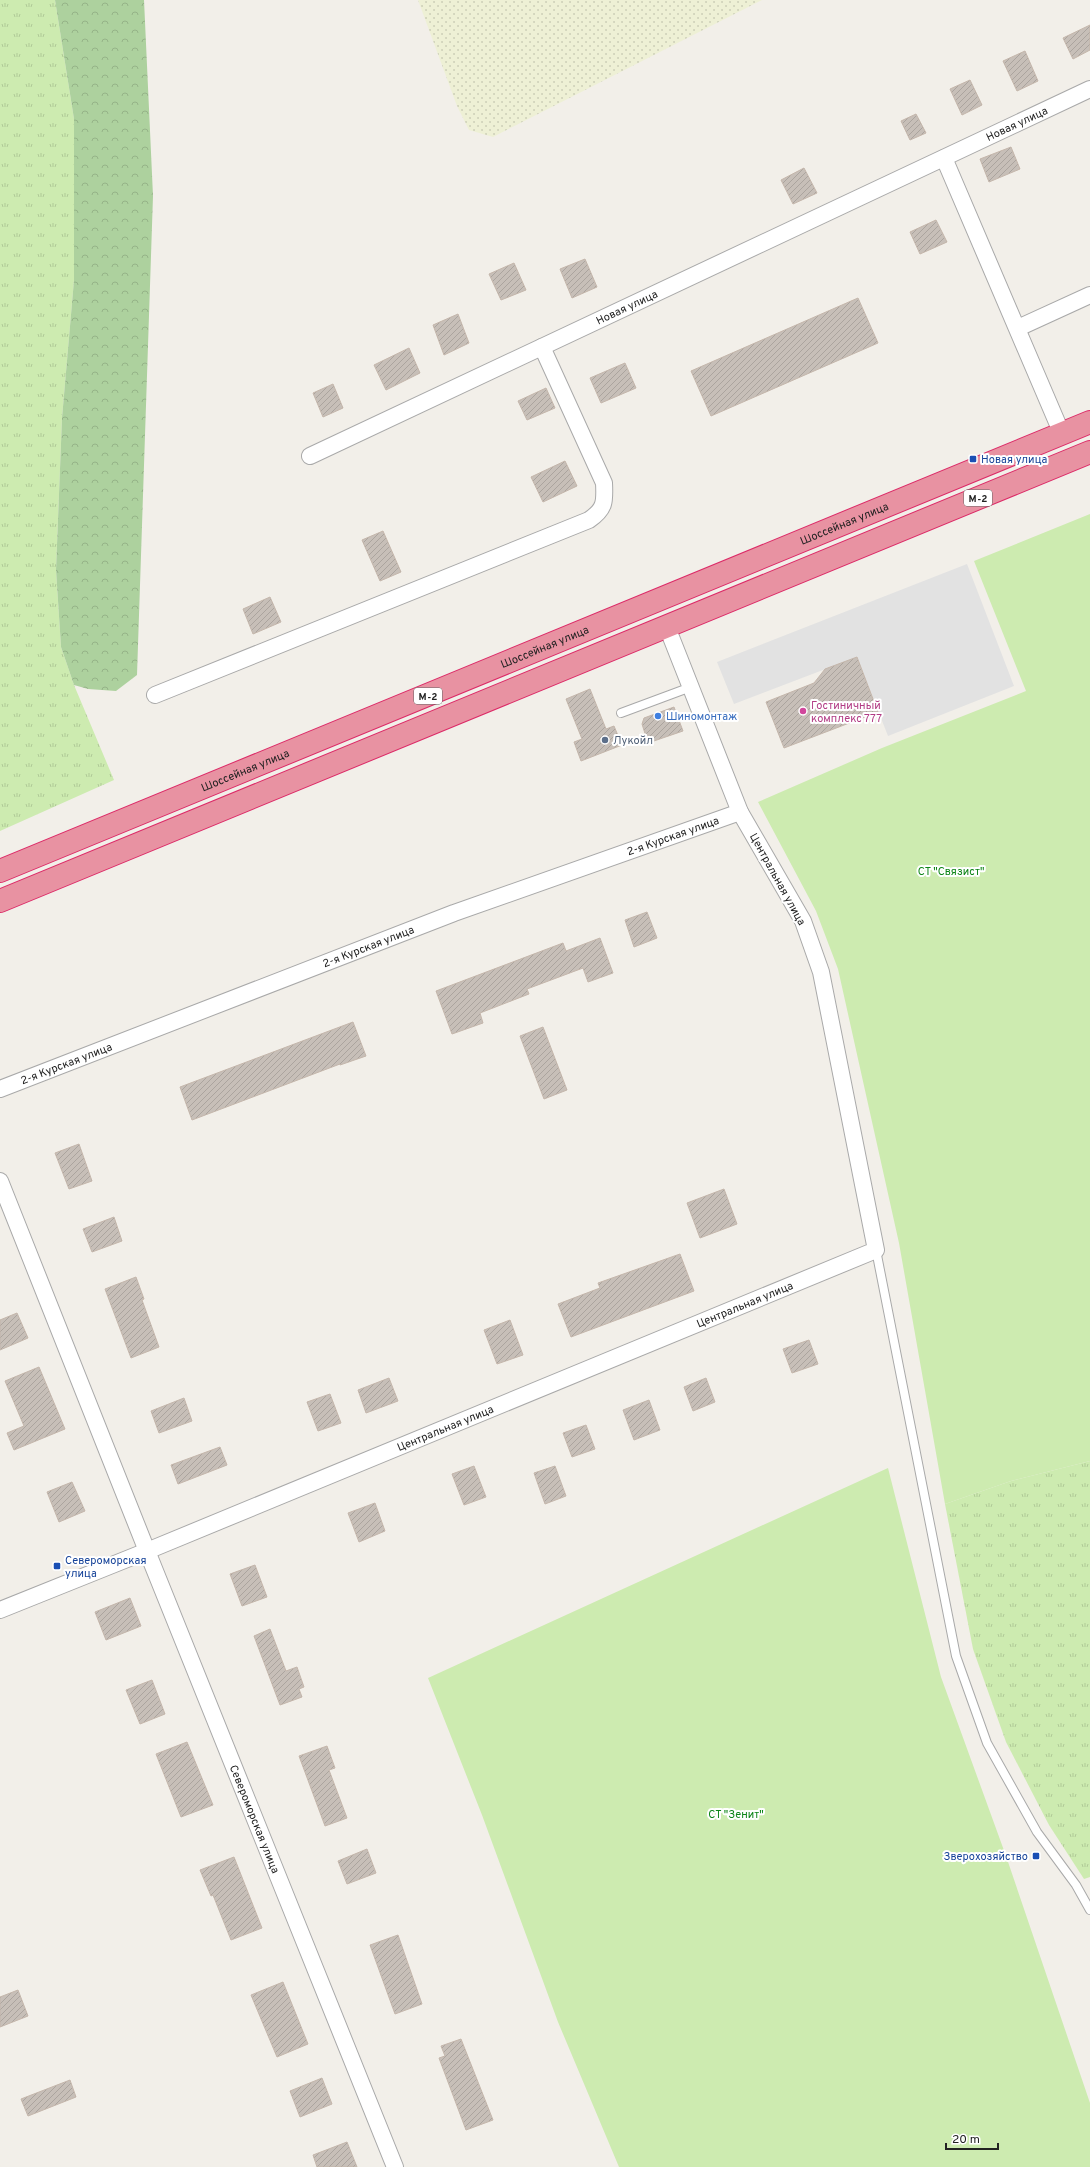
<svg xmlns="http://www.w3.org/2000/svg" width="1090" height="2167" viewBox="0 0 1090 2167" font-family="Overpass,sans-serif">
<defs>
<pattern id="farmland-dots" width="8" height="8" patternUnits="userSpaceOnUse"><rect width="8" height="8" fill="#eef0d5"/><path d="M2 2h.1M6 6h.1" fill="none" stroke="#ccceb7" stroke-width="1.8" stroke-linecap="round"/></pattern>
<pattern id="grass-tufts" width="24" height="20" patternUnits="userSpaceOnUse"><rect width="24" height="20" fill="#cdebb0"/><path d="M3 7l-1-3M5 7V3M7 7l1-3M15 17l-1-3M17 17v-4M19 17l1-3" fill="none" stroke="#b0c997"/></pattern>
<pattern id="forest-crowns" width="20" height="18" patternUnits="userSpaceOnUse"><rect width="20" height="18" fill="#add19e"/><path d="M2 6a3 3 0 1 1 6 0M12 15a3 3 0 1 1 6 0" fill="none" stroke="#95b388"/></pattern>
<pattern id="building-hatch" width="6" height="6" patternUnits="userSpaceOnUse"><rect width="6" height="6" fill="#c7bfb8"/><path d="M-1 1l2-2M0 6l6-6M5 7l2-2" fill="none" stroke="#aba49e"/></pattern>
</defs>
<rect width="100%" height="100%" fill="#f2efe9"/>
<!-- farmland -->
<path fill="url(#farmland-dots)" d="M418 0H762L493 137 469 130 457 106Z"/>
<!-- grass -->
<g fill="url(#grass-tufts)">
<path d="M0 0H55L74 119V280L62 418 56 570 61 647 74 685 114 780 0 831Z"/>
<path d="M1090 1461V1877L1084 1879 1049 1825 1006 1742 973 1649 945 1504 1011 1481Z"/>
</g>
<!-- forest -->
<path fill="url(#forest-crowns)" d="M55 0H144L153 196 137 675 116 691 88 689 74 685 61 647 56 570 62 418 74 280V119Z"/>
<!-- garden -->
<g fill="#cdebb0">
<path d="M1090 514V1461L1011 1481 945 1504 899 1243 838 969 816 911 758 802 882 748 1026 691 974 561Z"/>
<path d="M888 1468 941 1677 1006 1856 1090 2103V2167H619L558 2022 482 1815 428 1678Z"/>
</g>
<!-- parking -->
<path fill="#e2e2e2" d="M967 564 1014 686 888 736 857 657 734 704 717 662Z"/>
<!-- building -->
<g fill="url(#building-hatch)" stroke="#c4b6ab">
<path d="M1090 25V50L1073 59 1063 38Z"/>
<path d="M1025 51 1038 81 1017 91 1003 61Z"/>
<path d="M970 80 982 105 962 115 950 89Z"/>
<path d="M916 114 926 133 910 140 901 121Z"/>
<path d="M1011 147 1020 169 989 182 980 159Z"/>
<path d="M804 168 817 193 793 204 781 180Z"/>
<path d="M936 220 947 242 920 254 910 232Z"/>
<path d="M585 259 597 287 572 298 560 269Z"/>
<path d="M514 263 526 290 501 300 489 274Z"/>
<path d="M858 298 878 343 711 416 691 371Z"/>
<path d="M458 314 469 343 444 355 433 325Z"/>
<path d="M409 348 420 373 386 390 374 365Z"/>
<path d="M625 363 636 388 601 403 590 378Z"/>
<path d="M333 384 343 408 323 417 313 393Z"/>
<path d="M546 388 555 408 527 420 518 401Z"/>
<path d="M565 461 577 486 543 502 531 477Z"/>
<path d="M383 531 401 572 380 581 362 540Z"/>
<path d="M270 597 281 622 253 634 243 609Z"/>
<path d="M857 657 878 712 784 748 766 702 814 683 825 669Z"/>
<path d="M590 689 606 729 614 726 622 745 581 761 574 742 582 739 566 699Z"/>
<path d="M674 707 683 731 648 743 642 724 644 718Z"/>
<path d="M647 912 657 938 634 947 625 920Z"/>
<path d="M600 938 613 973 588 982 583 968 527 989 529 994 480 1013 483 1023 452 1034 436 991 563 943 566 951Z"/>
<path d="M353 1022 366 1056 340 1065V1064L192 1120 180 1087Z"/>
<path d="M543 1027 567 1090 544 1099 520 1036Z"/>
<path d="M79 1144 92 1181 69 1189 55 1153Z"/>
<path d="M724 1189 737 1224 700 1238 687 1203Z"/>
<path d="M114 1217 122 1241 92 1252 83 1229Z"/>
<path d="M680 1254 694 1291 571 1337 558 1304 600 1288 598 1283Z"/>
<path d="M136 1277 144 1299 142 1300 159 1347 131 1358 105 1289Z"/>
<path d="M17 1313 28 1338 0 1350V1320Z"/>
<path d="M510 1320 523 1355 497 1364 484 1330Z"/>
<path d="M809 1340 818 1364 792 1373 783 1349Z"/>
<path d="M39 1367 65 1429 14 1450 7 1433 24 1426 5 1381Z"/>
<path d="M389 1378 398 1401 366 1413 358 1390Z"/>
<path d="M706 1378 715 1402 693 1411 684 1387Z"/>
<path d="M330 1394 341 1423 318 1431 307 1402Z"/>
<path d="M184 1398 192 1421 159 1433 151 1411Z"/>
<path d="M649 1400 660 1430 634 1440 623 1410Z"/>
<path d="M586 1425 595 1449 572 1457 563 1433Z"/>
<path d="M220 1447 227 1465 178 1484 171 1465Z"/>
<path d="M474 1466 486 1497 464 1505 452 1474Z"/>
<path d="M555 1466 566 1496 545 1504 534 1473Z"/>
<path d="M72 1482 85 1511 59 1522 47 1492Z"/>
<path d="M375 1503 385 1531 359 1542 348 1513Z"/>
<path d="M255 1565 267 1597 242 1606 230 1574Z"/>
<path d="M130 1598 141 1626 106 1640 95 1612Z"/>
<path d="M270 1629 286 1671 297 1667 304 1687 299 1689 302 1697 280 1705 254 1636Z"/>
<path d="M152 1680 165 1714 140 1724 126 1690Z"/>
<path d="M187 1742 213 1805 181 1817 156 1754Z"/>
<path d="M327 1746 335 1768 329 1770 347 1818 325 1826 299 1756Z"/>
<path d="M367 1849 376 1873 347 1884 338 1861Z"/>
<path d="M234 1857 262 1928 231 1940 213 1895 211 1896 200 1870Z"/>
<path d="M398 1935 422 2004 395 2014 370 1945Z"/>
<path d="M283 1982 308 2044 277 2057 251 1995Z"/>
<path d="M18 1990 28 2016 0 2027V1997Z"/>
<path d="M461 2039 493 2120 466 2130 439 2058 445 2056 441 2046Z"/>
<path d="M322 2078 332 2104 300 2117 290 2091Z"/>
<path d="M70 2080 76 2097 28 2116 21 2099Z"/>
<path d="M347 2142 357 2167H317L313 2155Z"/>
</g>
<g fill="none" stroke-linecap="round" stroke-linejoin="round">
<defs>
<g id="lane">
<path d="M621 713 691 687"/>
<path d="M876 1250 956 1656 987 1743 1037 1832 1076 1885 1090 1910"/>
</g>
<g id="street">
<path d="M944 158 1062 434"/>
<path d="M1018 328 1090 295"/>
<path id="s1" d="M310 456 1090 89"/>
<path d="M155 695 589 520C605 509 605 502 604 483L542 347"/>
<path id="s2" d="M0 1089 454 913 740 812"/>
<path id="s3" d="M0 1181 147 1551 395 2167"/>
<path id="s4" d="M0 1610 147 1551 876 1250 821 972 803 921 740 812 667 627"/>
</g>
<g id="highway">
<path id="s5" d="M0 871 1090 422"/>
<path d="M0 901 1090 452"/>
</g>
</defs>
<!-- lane casing -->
<use href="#lane" stroke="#a9a9a9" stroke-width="10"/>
<!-- street casing -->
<use href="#street" stroke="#a9a9a9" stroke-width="18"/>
<!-- highway casing -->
<use href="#highway" stroke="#dc2a67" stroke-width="24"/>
<!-- lane -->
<use href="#lane" stroke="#fff" stroke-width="8"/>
<!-- street -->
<use href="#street" stroke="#fff" stroke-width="16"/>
<!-- highway -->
<use href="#highway" stroke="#e892a2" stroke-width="22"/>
</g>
<!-- markers -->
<g fill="#1a4fb4" stroke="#fff" stroke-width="1.5">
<rect x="969" y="455" width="8" height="8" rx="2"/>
<rect x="53" y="1562" width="8" height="8" rx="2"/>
<rect x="1032" y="1852" width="8" height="8" rx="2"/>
</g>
<circle fill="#d1479c" stroke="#fff" stroke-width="1.5" cx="803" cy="711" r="4"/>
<circle fill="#3f7fe0" stroke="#fff" stroke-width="1.5" cx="658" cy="716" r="4"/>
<circle fill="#5c6f8a" stroke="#fff" stroke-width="1.5" cx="605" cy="740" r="4"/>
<g text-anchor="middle" stroke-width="4" stroke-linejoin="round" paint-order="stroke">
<!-- shield labels -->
<g fill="#fff" stroke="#646464" stroke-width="1">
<rect x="964" y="490" width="28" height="16" rx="3"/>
<rect x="414" y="688" width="28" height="16" rx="3"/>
</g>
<g font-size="10" font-weight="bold" fill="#222">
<text x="978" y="502">М-2</text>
<text x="428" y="700">М-2</text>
</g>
<!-- street labels -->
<g font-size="11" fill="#222" stroke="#fff">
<text dy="4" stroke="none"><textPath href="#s1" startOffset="781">Новая улица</textPath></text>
<text dy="4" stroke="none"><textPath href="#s1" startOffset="350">Новая улица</textPath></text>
<text dy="4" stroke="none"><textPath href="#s5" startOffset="913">Шоссейная улица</textPath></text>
<text dy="4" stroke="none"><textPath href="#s5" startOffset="589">Шоссейная улица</textPath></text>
<text dy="4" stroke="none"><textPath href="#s5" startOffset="265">Шоссейная улица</textPath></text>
<text dy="4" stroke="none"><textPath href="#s2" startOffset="719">2-я Курская улица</textPath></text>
<text transform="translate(778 879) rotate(61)" y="4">Центральная улица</text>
<text dy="4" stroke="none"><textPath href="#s2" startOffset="395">2-я Курская улица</textPath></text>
<text dy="4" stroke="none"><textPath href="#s2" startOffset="71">2-я Курская улица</textPath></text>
<text dy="4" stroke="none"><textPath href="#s4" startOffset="805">Центральная улица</textPath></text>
<text dy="4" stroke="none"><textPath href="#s4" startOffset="481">Центральная улица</textPath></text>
<text dy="4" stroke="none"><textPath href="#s3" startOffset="687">Североморская улица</textPath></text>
</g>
<!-- transit labels -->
<g font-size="11" fill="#164399" stroke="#fff" text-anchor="start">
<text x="981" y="463">Новая улица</text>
<text x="65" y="1564">Североморская<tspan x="65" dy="13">улица</tspan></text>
<text x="1028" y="1860" text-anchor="end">Зверохозяйство</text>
</g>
<!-- hotel labels -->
<g font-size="11" fill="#b23c85" stroke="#fff" text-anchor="start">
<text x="811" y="709">Гостиничный<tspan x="811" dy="13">комплекс 777</tspan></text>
</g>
<!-- shop labels -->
<g font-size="11" fill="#366cbe" stroke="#fff" text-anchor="start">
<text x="666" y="720">Шиномонтаж</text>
</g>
<!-- service labels -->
<g font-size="11" fill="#4e5e75" stroke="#fff" text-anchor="start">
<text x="613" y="744">Лукойл</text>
</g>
<!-- park labels -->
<g font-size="11" fill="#0c8416" stroke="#fff">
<text x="951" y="875">СТ "Связист"</text>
<text x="736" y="1818">СТ "Зенит"</text>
</g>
</g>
<!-- scale -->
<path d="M946 2143v6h52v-6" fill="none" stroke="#222222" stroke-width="2"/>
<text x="952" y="2143" font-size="12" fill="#222222" stroke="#ffffff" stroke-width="3" paint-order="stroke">20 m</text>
</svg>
